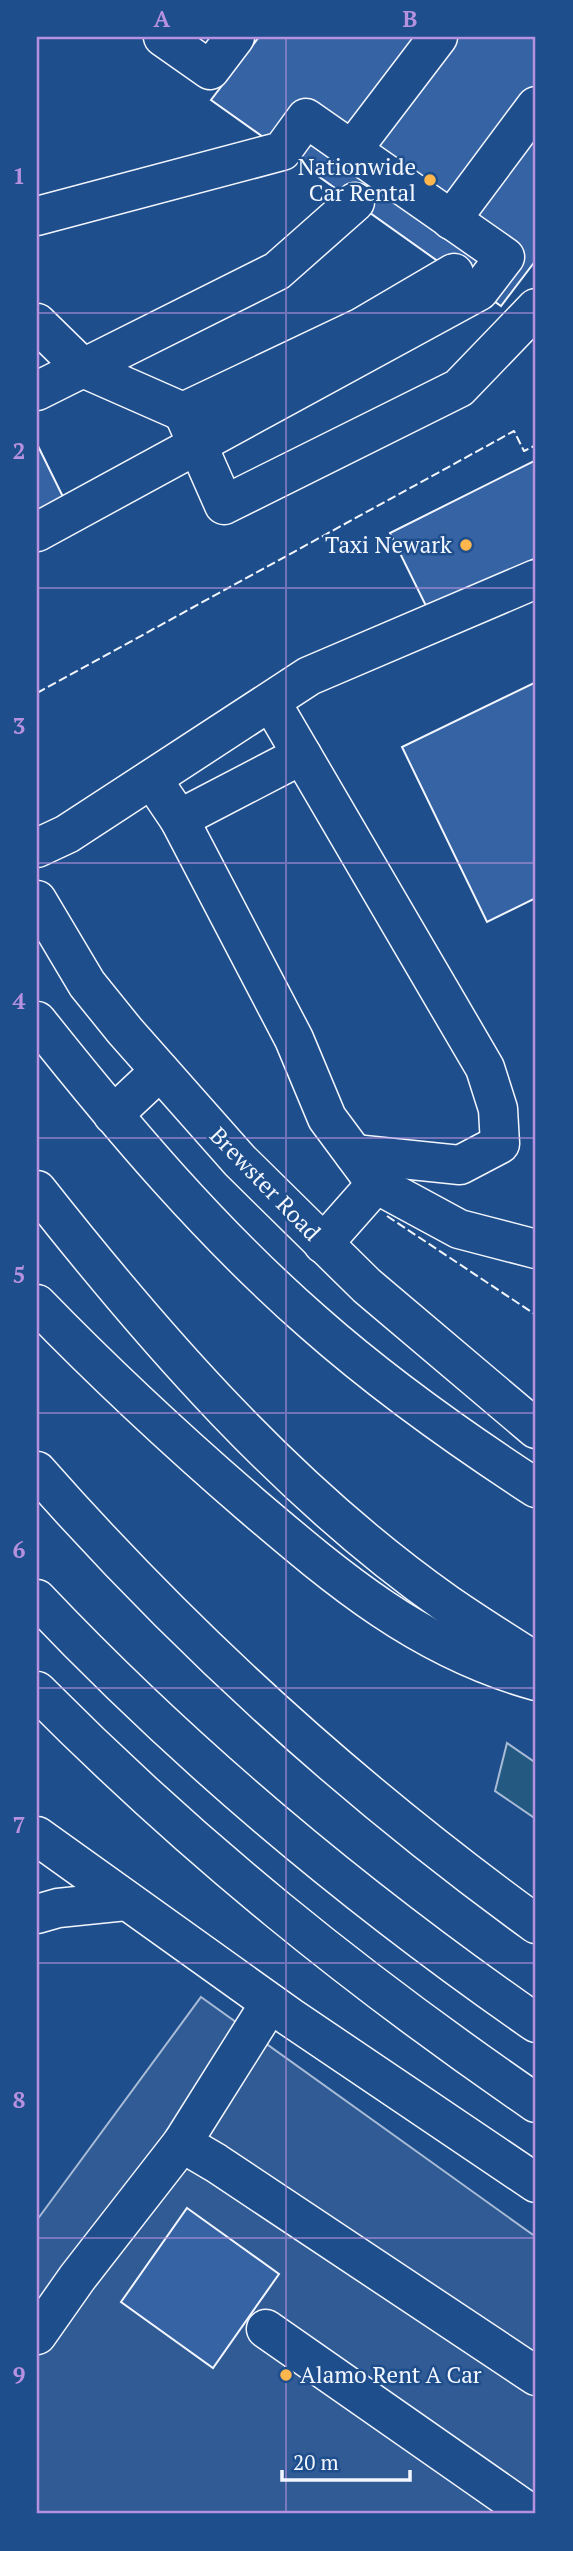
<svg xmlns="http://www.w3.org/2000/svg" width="573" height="2551" viewBox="0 0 573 2551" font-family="'PT Serif',serif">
<rect width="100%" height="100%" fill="#1f4e8c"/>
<!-- green -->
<path fill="#245a82" stroke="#a8bbd7" stroke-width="2" d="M507 1743 536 1763V1819L495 1791Z"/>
<!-- parking -->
<path fill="#305b95" stroke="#a8bbd7" stroke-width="2" d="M201 1997 536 2237V2514H37V2220Z"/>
<!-- building -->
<g fill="#3563a3" stroke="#f2f6ff" stroke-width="2">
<path d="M259 37H536V260L501 306 211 100Z"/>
<path d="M37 444 69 509 37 525Z"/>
<path d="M536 460V558L429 612 390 533Z"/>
<path d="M536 682V898L487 922 402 747Z"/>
<path d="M187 2208 279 2274 213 2368 121 2302Z"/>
</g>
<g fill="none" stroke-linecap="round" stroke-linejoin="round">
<defs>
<g id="minor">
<path d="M163 37 210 70 235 37"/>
<path d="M352 150 438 37"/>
<path d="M37 216 282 151 306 118 505 257 479 291 37 532"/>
<path d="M451 220 536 106"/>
<path d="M37 323 83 368 277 271 355 202"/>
<path d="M37 391 83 368 183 412 362 327 454 273"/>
<path d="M183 412 224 505 459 388 536 308"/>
<path d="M271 702 485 1068 498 1109 500 1144 460 1165 354 1154"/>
<path d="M152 779 179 819 294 1039 327 1118 376 1184 459 1229 536 1249"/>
<path d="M179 819 302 755"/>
<path d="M37 848 67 834 309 676 536 579"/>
<path d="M37 900 87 984 125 1031 240 1161 367 1286 536 1429"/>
<path d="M37 1021C122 1128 211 1233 314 1323 383 1384 459 1438 536 1488"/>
<path d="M113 1115 160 1071"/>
<path d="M323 1244 376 1184"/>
<path d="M37 1914 58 1908 126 1901"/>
<path d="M182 2143 216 2163 536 2376"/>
<path d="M266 2329 531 2514"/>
<path d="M37 2335 77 2278 182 2143 270 2003"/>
</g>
<g id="highway">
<path d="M37 1190C157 1342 288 1492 447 1604 476 1624 506 1643 536 1662"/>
<path d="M37 1304C105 1374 176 1440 250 1504 339 1580 420 1649 536 1681"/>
<path d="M37 1471C186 1640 354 1792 536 1924"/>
<path d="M37 1599C188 1758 356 1898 536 2023"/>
<path d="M37 1691C193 1848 354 1978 536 2103"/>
<path d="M37 1836 290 2017 536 2183"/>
</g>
</defs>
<!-- minor casing -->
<use href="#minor" stroke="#f2f6ff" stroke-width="41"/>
<!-- highway casing -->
<use href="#highway" stroke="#f2f6ff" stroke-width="41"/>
<!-- minor -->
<use href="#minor" stroke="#1f4e8c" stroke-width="38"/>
<!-- highway -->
<use href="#highway" stroke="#1f4e8c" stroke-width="38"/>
<!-- fence -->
<g stroke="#f2f6ff" stroke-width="2" stroke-dasharray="9 3.5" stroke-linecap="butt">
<path d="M37 693 514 431 524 451 536 445"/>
<path d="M387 1216 536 1315"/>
</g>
</g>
<!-- grid -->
<path fill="none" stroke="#b691df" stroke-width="2" stroke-opacity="0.55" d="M286 37V2514M37 313H536M37 588H536M37 863H536M37 1138H536M37 1413H536M37 1688H536M37 1963H536M37 2238H536"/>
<!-- markers -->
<g fill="#ffb74d" stroke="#1f4e8c" stroke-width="2.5">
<circle cx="430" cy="180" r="7"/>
<circle cx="466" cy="545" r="7"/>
<circle cx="286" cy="2375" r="7"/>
</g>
<g text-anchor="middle" stroke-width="5" stroke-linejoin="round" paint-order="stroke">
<!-- poi labels -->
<g font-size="23" fill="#f2f6ff" stroke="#1f4e8c" text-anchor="end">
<text x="416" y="175">Nationwide<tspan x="416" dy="26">Car Rental</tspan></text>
<text x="452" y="553">Taxi Newark</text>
<text x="300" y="2383" text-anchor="start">Alamo Rent A Car</text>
</g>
<!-- street labels -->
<g font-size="23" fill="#f2f6ff" stroke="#1f4e8c">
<text transform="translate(265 1184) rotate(46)" y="8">Brewster Road</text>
</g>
</g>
<!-- border -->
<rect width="573" height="2551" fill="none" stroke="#1f4e8c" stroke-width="77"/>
<!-- scale -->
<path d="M282 2470v10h128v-10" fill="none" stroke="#f2f6ff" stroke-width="3.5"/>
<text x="293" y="2470" font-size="21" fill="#f2f6ff" stroke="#1f4e8c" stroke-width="5" paint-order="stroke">20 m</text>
<rect x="38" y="38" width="496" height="2474" fill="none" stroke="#b691df" stroke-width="2.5"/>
<g font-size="23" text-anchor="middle" font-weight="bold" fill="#b691df">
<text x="162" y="27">A</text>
<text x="410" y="27">B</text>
<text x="19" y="184">1</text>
<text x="19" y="459">2</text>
<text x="19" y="734">3</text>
<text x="19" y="1009">4</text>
<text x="19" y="1283">5</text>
<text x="19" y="1558">6</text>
<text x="19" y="1833">7</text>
<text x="19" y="2108">8</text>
<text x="19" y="2383">9</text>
</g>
</svg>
